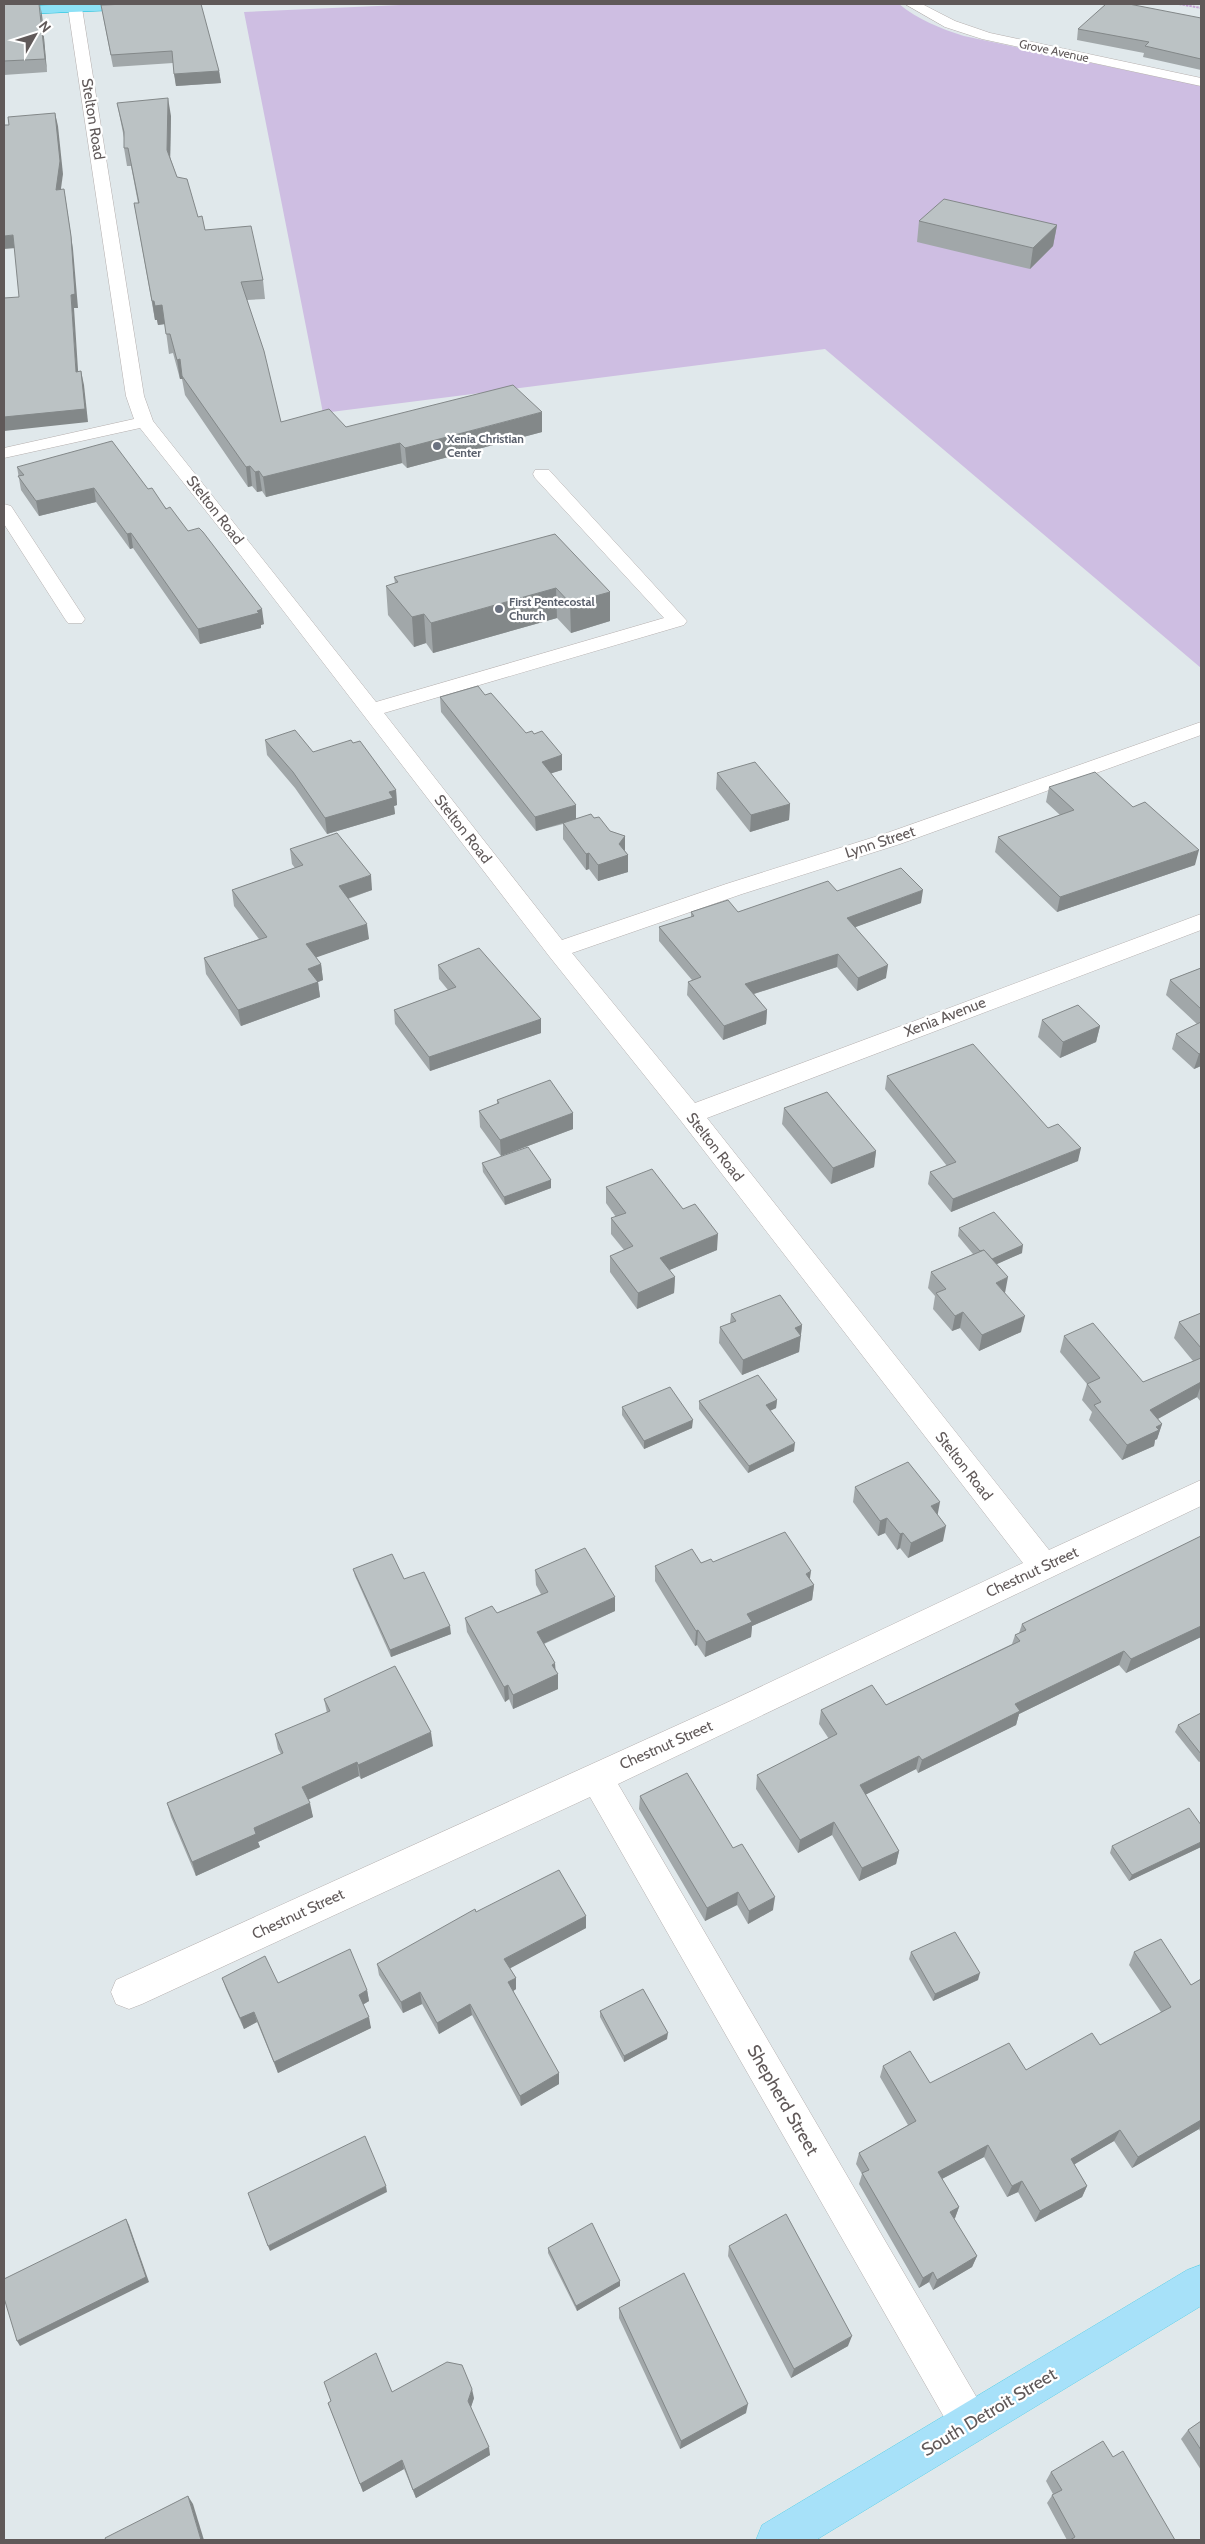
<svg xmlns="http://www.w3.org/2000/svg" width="1205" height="2544" viewBox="0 0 1205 2544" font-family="Cabin,sans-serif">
<rect width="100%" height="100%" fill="#e0e8eb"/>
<!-- green -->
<path fill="#cebee2" d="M422 4H899C919 20 939 28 964 36L1201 86V668L825 349 323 413 244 12Z"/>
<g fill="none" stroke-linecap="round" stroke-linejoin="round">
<defs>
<g id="minor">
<path d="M75 4 82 8 144 396 153 421 376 702 664 618 535 478 533 474 535 470H549L687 621 684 625 384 713 562 940 726 884 884 834 1201 722V735L900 844 742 894 572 953 695 1103 1201 914V930L707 1118 1049 1550 1201 1480V1506L618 1784 984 2410 990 2424 984 2438 970 2444 956 2438 590 1797 142 2004 129 2009 116 2004 111 1992 116 1980 724 1704 1023 1563 681 1121 549 956 225 535 140 428 4 458V448L134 419 126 396 68 8Z"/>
<path d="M905 4H922L955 21 990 33 1201 78V86L982 39 945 27Z"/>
<path d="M4 504 11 506 85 619 82 623H68L65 619 4 524Z"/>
</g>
<path id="major" d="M1201 2265V2306L816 2540H756L762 2525 1187 2270Z"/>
<path id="highway" d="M77 4H169L162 8 4 15V7Z"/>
</defs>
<!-- minor casing -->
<use href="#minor" stroke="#b5afae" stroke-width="1"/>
<!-- major casing -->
<use href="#major" stroke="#5dd0e8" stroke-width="1"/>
<!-- highway casing -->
<use href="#highway" stroke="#0ec0dd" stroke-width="1"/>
<!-- path -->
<path stroke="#c4a2d3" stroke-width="2" stroke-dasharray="2.5 1" stroke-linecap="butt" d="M1179 4 1201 8"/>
<!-- minor -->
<use href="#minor" fill="#fff" fill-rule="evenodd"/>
<!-- major -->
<use href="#major" fill="#a7e1f9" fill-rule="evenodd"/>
<!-- highway -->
<use href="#highway" fill="#8de1f6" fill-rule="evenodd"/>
</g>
<!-- wall -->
<g fill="#a1a7a9">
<path d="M4 4 42 15 47 72 4 75Z"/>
<path d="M103 16 219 71 221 83 176 86 173 63 113 67Z"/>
<path d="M1201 18V70L1143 57 1144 53 1077 40 1078 29Z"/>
<path d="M117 103 171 116 170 157 177 177 205 230 263 280 265 299 247 300 281 422 346 427 542 432 407 468 402 463 266 497 262 491 257 492 252 486 248 487 185 395 182 379H180L173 353 169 354 165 324 158 325 157 320H155L134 203H138L131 166H127L124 148V138Z"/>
<path d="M919 221 1057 225 1053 246 1030 269 917 242Z"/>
<path d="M17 467 148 489 188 531 264 624 261 625V628L200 644 133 548 130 549 96 502 39 516 21 490Z"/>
<path d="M394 577 610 592V621L571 633 557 618 433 653 426 643 414 647 388 615 386 586 395 583Z"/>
<path d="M485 695 526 733 534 734 562 755V770L551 773 576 819 594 818 610 831 625 836V851L628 855V872L598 881 589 869 586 870 563 839V824L536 831 441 712 440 697Z"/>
<path d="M265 740 313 752 396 790 397 805 394 806 395 814 327 834 295 788 267 755Z"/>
<path d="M717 773 790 804 789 820 750 832 716 789Z"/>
<path d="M1049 787 1133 807 1195 865 1057 912 995 852 998 837 1060 815 1046 802Z"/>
<path d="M290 849 372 890 348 899 369 939 316 957 321 964 323 980 318 982 320 997 241 1026 206 974 204 958 259 939 234 906 232 890 295 868 292 864Z"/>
<path d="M837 891 921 903 855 927 886 978 857 991 837 967 754 994 767 1010 766 1024 723 1040 687 995 688 982 692 980 659 941V927L691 917V912H738Z"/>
<path d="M438 965 541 1019V1033L430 1071 395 1024 394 1010 448 990 439 979Z"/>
<path d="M1201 968V1066L1194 1069 1172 1049 1176 1034 1197 1024 1166 995 1170 980Z"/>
<path d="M1042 1020 1100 1026 1096 1042 1060 1058 1038 1037Z"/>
<path d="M887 1076 1078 1161 951 1212 928 1184 930 1172 947 1166 885 1089Z"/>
<path d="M497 1100 573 1113V1129L501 1156 480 1127 479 1111 497 1104Z"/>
<path d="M784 1108 876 1151 874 1167 831 1184 782 1124Z"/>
<path d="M482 1163 551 1180V1188L505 1205 483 1172Z"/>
<path d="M606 1187 683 1209 717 1250 669 1270 675 1277 674 1293 637 1309 610 1272V1256L624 1250 611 1234V1218L616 1217 606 1203Z"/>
<path d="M959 1228 1022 1253 996 1264 1005 1293 1021 1332 979 1351 960 1328 952 1331 933 1309 935 1296 928 1288 931 1272 973 1254 958 1236Z"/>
<path d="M1201 1313V1402L1197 1397 1158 1419 1162 1424 1157 1439 1155 1440 1154 1446 1122 1460 1089 1420 1092 1412 1082 1400 1087 1384 1060 1352 1064 1336 1143 1382 1193 1361 1174 1338 1179 1322Z"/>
<path d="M731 1314 802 1325 799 1352 742 1375 719 1343 720 1327 730 1323Z"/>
<path d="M777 1400 776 1408 770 1411 794 1451 748 1473 699 1409V1401Z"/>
<path d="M622 1407 692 1428 644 1449 622 1415Z"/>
<path d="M855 1487 937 1514 943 1541 908 1558 900 1548 897 1550 885 1533 878 1536 853 1502Z"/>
<path d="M1201 1536V1637L1126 1673 1119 1665 1019 1714 1016 1725 918 1773 916 1769 865 1795 899 1851 896 1864 859 1881 832 1835 798 1853 756 1789 757 1775 829 1739 819 1724 821 1710 886 1705 1012 1644 1015 1635 1019 1633 1022 1624Z"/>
<path d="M713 1562 810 1579 814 1585 812 1600 752 1626 751 1637 705 1657 697 1645 695 1646 655 1581V1566Z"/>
<path d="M353 1569 451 1634 391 1657 355 1576Z"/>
<path d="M535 1570 615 1611 544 1644 555 1670 558 1689 513 1709 509 1699 505 1702 467 1632 465 1618 497 1613 541 1594 536 1585Z"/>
<path d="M324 1699 433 1746 361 1779 359 1776 308 1800 313 1817 258 1842 260 1847 196 1876 171 1817 167 1803 281 1754 278 1749 275 1734 327 1713Z"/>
<path d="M1201 1713V1761L1199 1762 1175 1732 1178 1725Z"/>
<path d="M640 1796 733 1848 773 1910 748 1924 737 1905 705 1921 639 1809Z"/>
<path d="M1201 1825V1847L1129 1881 1110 1853 1112 1846Z"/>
<path d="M476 1912 586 1916V1928L510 1968 516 1978V1989L513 1991 559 2084 521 2106 472 2015 439 2034 422 2004 403 2013 379 1975 377 1964Z"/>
<path d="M911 1952 978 1980 933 2001 909 1959Z"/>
<path d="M1134 1952 1191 1985 1201 1979V2133L1199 2129 1132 2168 1114 2141 1074 2164 1087 2186 1082 2197 1035 2222 1018 2192 1007 2197 984 2157 942 2179 959 2207 955 2218 954 2219 977 2256 972 2267 933 2290 929 2282 919 2288 859 2184 862 2174 856 2164 859 2153 908 2125 880 2077 883 2066 930 2083 1026 2070 1100 2045 1161 2012 1129 1965Z"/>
<path d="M222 1978 367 1990 369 2001 363 2004 371 2028 278 2073 257 2022 244 2029 226 1989Z"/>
<path d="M600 2011 667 2039 624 2062 600 2017Z"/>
<path d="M729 2246 848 2346 791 2378 728 2256Z"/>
<path d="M548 2248 620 2286 577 2311 548 2253Z"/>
<path d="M619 2308 746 2413 680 2449 619 2318Z"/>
<path d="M392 2392 474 2398 471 2407 490 2455 416 2498 404 2469 363 2492 328 2403Z"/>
<path d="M1201 2421V2470L1181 2439 1188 2430Z"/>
<path d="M1113 2457 1175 2540H1067L1047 2503 1053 2494 1046 2481 1051 2472Z"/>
</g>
<!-- shaded-wall -->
<g fill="#838889">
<path d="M40 4 42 15 47 72 45 59Z"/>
<path d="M219 71 221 83 176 86 174 74Z"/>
<path d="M168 98 171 116 170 168 167 150Z"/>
<path d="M55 113 58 126 63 174 59 203 56 190Z"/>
<path d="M64 189 73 249 78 308H74L79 385 76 372Z"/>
<path d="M1057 225 1053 246 1030 269 1033 248Z"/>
<path d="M13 235 16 248 4 249V236Z"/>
<path d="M152 301H154L162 305 165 324 158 325 157 320H155Z"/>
<path d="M180 359 183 379H180L177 360Z"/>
<path d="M81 371 84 385 88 422 4 431V417Z"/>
<path d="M542 412V432L407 468 405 448Z"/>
<path d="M400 443 402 463 266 497 263 477Z"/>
<path d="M250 466 252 486 248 487 246 467Z"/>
<path d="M259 471 262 491 257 492 255 472Z"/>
<path d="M94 488 96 502 39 516 36 501Z"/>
<path d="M131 533 133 548 130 549 127 534Z"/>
<path d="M556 588 557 618 433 653 431 623Z"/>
<path d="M610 592V621L571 633 570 603Z"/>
<path d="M262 609 264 624 261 625V628L200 644 198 629Z"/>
<path d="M424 614 426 643 414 647 412 617Z"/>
<path d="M562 755V770L543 776 542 762Z"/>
<path d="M396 790 397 805 394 806 395 814 327 834 325 818 389 792Z"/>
<path d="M790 804 789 820 750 832 751 815Z"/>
<path d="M576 805V819L536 831 535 817Z"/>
<path d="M625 836V852L628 855V872L598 881V865L619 844Z"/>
<path d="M1199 850 1195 865 1057 912 1060 897Z"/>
<path d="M589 853V869L586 870V854Z"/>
<path d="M371 875 372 890 340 901 339 886Z"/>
<path d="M923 890 921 903 845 931 847 918Z"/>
<path d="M367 924 369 939 309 960 306 944Z"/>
<path d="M838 954 837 967 744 997 745 984Z"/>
<path d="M321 964 323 980 318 982 320 997 241 1026 238 1010 308 969Z"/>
<path d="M888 965 886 978 857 991 858 978Z"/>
<path d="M767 1010 766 1024 723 1040 724 1026Z"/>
<path d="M541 1019V1033L430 1071 429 1057Z"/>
<path d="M1100 1026 1096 1042 1060 1058 1063 1042Z"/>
<path d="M1201 1053V1066L1194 1069 1199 1054Z"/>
<path d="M573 1113V1129L501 1156 500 1140Z"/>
<path d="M1081 1148 1078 1161 951 1212 953 1199Z"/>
<path d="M876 1151 874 1167 831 1184 833 1168Z"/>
<path d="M551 1180V1188L505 1205 504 1197Z"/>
<path d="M718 1234 717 1250 660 1274V1258Z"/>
<path d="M1023 1245 1022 1253 986 1269 987 1260Z"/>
<path d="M675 1277 674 1293 637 1309 638 1293Z"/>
<path d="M1008 1277 1005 1293 996 1283Z"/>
<path d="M963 1312 960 1328 952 1331 955 1316Z"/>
<path d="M1025 1316 1021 1332 979 1351 982 1335Z"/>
<path d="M802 1325 799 1352 742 1375 743 1360 795 1328Z"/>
<path d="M1201 1382V1385L1197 1397 1145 1426 1150 1410Z"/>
<path d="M777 1400 776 1408 765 1413 766 1405Z"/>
<path d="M693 1420 692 1428 644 1449V1441Z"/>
<path d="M1162 1424 1157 1439 1155 1440 1154 1446 1122 1460 1127 1445 1156 1427Z"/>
<path d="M795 1443 794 1451 748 1473 749 1466Z"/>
<path d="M940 1502 937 1518 931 1506Z"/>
<path d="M887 1518 885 1533 878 1536 880 1521Z"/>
<path d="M946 1526 943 1541 908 1558 911 1543Z"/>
<path d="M903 1533 900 1548 897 1550 900 1534Z"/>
<path d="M811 1571 809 1586 806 1574Z"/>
<path d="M814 1585 812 1600 752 1626 751 1637 705 1657 706 1642 747 1614Z"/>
<path d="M615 1597V1611L538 1646 537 1632Z"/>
<path d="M450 1626 451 1634 391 1657 390 1650Z"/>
<path d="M1201 1626V1637L1126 1673 1131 1659Z"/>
<path d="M698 1630 697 1645 695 1646 696 1631Z"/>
<path d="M1124 1651 1119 1665 1019 1714 1016 1725 918 1773 922 1760 1015 1704Z"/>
<path d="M555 1663 556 1675 558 1674V1689L513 1709V1695Z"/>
<path d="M508 1685 509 1699 505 1702 504 1687Z"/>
<path d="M431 1732 433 1746 361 1779 358 1765Z"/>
<path d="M919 1756 916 1769 857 1799 860 1785Z"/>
<path d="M357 1762 359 1776 305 1801 302 1787Z"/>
<path d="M310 1803 313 1817 258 1842 260 1847 196 1876 192 1862 254 1828Z"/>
<path d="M834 1822 832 1835 798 1853 800 1840Z"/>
<path d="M1201 1842V1847L1129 1881 1132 1875Z"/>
<path d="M899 1851 896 1864 859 1881 862 1868Z"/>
<path d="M738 1892 737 1905 705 1921 707 1908Z"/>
<path d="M775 1897 773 1910 748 1924 749 1911Z"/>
<path d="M586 1916V1928L505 1971 504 1959Z"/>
<path d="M980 1973 978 1980 933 2001 935 1994Z"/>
<path d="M516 1978V1989L509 1994 508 1982Z"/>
<path d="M367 1990 369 2001 361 2006 359 1995Z"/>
<path d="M420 1992 422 2004 403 2013 401 2002Z"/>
<path d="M470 2004 472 2015 439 2034 437 2023Z"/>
<path d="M254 2012 257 2022 244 2029 240 2018Z"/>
<path d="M369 2017 371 2028 278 2073 274 2062Z"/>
<path d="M668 2033 667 2039 624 2062V2056Z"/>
<path d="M559 2073V2084L521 2106 520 2096Z"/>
<path d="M1201 2120V2124L1199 2129 1132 2168 1138 2157Z"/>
<path d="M1120 2130 1114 2141 1065 2170 1071 2159Z"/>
<path d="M988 2145 984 2157 934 2183 938 2172Z"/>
<path d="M1022 2181 1018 2192 1007 2197 1012 2186Z"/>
<path d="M386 2186 387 2192 270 2251 268 2246Z"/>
<path d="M1087 2186 1082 2197 1035 2222 1040 2211Z"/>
<path d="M959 2207 955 2218 946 2223 950 2212Z"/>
<path d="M126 2219 129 2225 149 2282 20 2346 17 2341Z"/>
<path d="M977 2256 972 2267 933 2290 937 2280Z"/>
<path d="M933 2272 929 2282 919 2288 923 2278Z"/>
<path d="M620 2281V2286L577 2311 576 2306Z"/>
<path d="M852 2336 848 2346 791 2378 794 2369Z"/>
<path d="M472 2389 474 2398 470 2410 468 2401Z"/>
<path d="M748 2404 746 2413 680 2449 681 2441Z"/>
<path d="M489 2447 490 2455 416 2498 413 2490Z"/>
<path d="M402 2460 404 2469 363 2492 360 2484Z"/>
<path d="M188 2496 193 2504 204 2540H201Z"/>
</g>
<!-- building -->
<g fill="#bbc2c4" stroke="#838889">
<path d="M4 4H39L45 59 4 61Z"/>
<path d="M129 4H201L219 71 174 74 172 51 111 55 101 5Z"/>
<path d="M1106 4H1129L1201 18V59L1145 46 1149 42 1078 29Z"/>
<path d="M168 98 167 150 177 177 187 179 198 217 202 216 205 230 251 226 263 280 241 282 264 351 281 422 329 409 346 427 513 385 542 412 405 448 400 443 263 477 259 471 255 472 250 466 246 467 182 376 180 359 177 360 170 334H166L162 305 155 306 154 301H152L134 203H139L128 148H124V132L117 103Z"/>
<path d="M55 113 60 161 56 190 64 189 71 236 75 294 71 295 76 372 81 371 85 409 4 417V298L19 297 13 235 4 236V125H9L8 117Z"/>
<path d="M944 199 1057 225 1033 248 919 221Z"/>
<path d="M112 441 148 489 152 488 166 509 170 507 188 531 199 528 203 532 262 609 257 611 259 613 198 629 131 533 127 534 94 488 36 501 18 476 24 475 17 467Z"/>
<path d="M555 534 610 592 570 603 556 588 431 623 424 614 412 617 386 586 398 582 394 577Z"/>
<path d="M478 686 485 695 491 693 526 733 532 731 534 734 542 731 562 755 542 762 576 805 535 817 440 697Z"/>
<path d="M295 730 313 752 351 740 353 743 360 741 396 790 389 792 393 798 325 818 293 772 265 740Z"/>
<path d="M755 762 790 804 751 815 717 773Z"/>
<path d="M1095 772 1133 807 1145 802 1199 850 1060 897 998 837 1074 810 1049 787Z"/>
<path d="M591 814 594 818 599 817 610 831 625 836 619 844 628 855 598 865 589 853 586 854 563 823Z"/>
<path d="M337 833 371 875 339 886 367 924 306 944 321 964 308 969 318 982 238 1010 204 958 267 937 232 890 303 865 290 849Z"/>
<path d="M901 868 923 890 847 918 888 965 858 978 838 954 745 984 767 1010 724 1026 688 982 701 977 659 927 694 916 691 912 728 900 738 912 828 881 837 891Z"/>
<path d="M479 948 541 1019 429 1057 394 1010 456 987 438 965Z"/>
<path d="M1201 968V1009L1170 980Z"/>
<path d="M1078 1005 1100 1026 1063 1042 1042 1020Z"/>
<path d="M1201 1022V1053L1199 1054 1176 1034Z"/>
<path d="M973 1044 1048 1128 1058 1124 1081 1148 953 1199 930 1172 956 1162 887 1076Z"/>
<path d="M550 1080 573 1113 500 1140 479 1111 499 1103 497 1100Z"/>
<path d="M827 1092 876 1151 833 1168 784 1108Z"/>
<path d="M528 1147 551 1180 504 1197 482 1163Z"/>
<path d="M652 1169 683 1209 695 1204 718 1234 660 1258 675 1277 638 1293 610 1256 633 1246 611 1218 626 1213 606 1187Z"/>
<path d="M994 1212 1023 1245 992 1259 984 1250 980 1251 959 1228Z"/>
<path d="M984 1250 1008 1277 996 1283 1025 1316 982 1335 963 1312 955 1316 936 1293 946 1289 931 1272Z"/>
<path d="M780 1295 802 1325 795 1328 801 1336 743 1360 720 1327 736 1321 731 1314Z"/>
<path d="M1201 1313V1348L1179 1322Z"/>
<path d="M1093 1323 1143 1382 1201 1358V1382L1150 1410 1162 1424 1156 1427 1159 1430 1127 1445 1094 1405 1101 1402 1087 1384 1100 1378 1064 1336Z"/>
<path d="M758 1375 777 1400 766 1405 795 1443 749 1466 699 1401Z"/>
<path d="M670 1387 693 1420 644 1441 622 1407Z"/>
<path d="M908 1462 940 1502 931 1506 946 1526 911 1543 903 1533 900 1534 887 1518 880 1521 855 1487Z"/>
<path d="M785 1532 811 1571 806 1574 814 1585 747 1614 752 1622 706 1642 698 1630 696 1631 655 1566 692 1549 701 1563 711 1559 713 1562Z"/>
<path d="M1201 1536V1626L1131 1659 1124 1651 1015 1704 1020 1711 922 1760 919 1756 860 1785 899 1851 862 1868 834 1822 800 1840 757 1775 837 1734 821 1710 872 1685 886 1705 1020 1641 1015 1635 1026 1630 1022 1624Z"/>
<path d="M585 1548 615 1597 537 1632 555 1663 552 1665 558 1674 513 1695 508 1685 504 1687 465 1618 492 1606 497 1613 548 1592 535 1570Z"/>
<path d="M392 1554 404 1579 424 1572 450 1626 390 1650 353 1569Z"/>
<path d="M395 1666 431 1732 358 1765 357 1762 302 1787 310 1803 254 1828 256 1834 192 1862 167 1803 283 1753 275 1734 330 1711 324 1699Z"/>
<path d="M1201 1713V1754L1178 1725Z"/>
<path d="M687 1773 733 1848 742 1844 775 1897 749 1911 738 1892 707 1908 640 1796Z"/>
<path d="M1189 1808 1201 1825V1842L1132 1875 1112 1846Z"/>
<path d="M559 1870 586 1916 504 1959 516 1978 508 1982 559 2073 520 2096 470 2004 437 2023 420 1992 401 2002 377 1964 475 1909 476 1912Z"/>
<path d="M955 1932 980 1973 935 1994 911 1952Z"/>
<path d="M1161 1939 1191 1985 1201 1979V2120L1138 2157 1120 2130 1071 2159 1087 2186 1040 2211 1022 2181 1012 2186 988 2145 938 2172 959 2207 950 2212 977 2256 937 2280 933 2272 923 2278 862 2173 869 2170 859 2153 916 2121 883 2066 910 2051 930 2083 1009 2043 1026 2070 1092 2033 1100 2045 1171 2007 1134 1952Z"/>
<path d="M350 1949 367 1990 359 1995 369 2017 274 2062 254 2012 240 2018 222 1978 265 1956 278 1983Z"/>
<path d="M643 1989 668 2033 624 2056 600 2011Z"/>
<path d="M365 2136 386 2186 268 2246 248 2193Z"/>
<path d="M786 2214 852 2336 794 2369 729 2246Z"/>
<path d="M126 2219 146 2277 17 2341 4 2298V2279Z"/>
<path d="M592 2223 620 2281 576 2306 548 2248Z"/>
<path d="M684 2273 748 2404 681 2441 619 2308Z"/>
<path d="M376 2353 392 2392 447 2362 462 2365 472 2389 468 2401 489 2447 413 2490 402 2460 360 2484 328 2403 331 2401 324 2382Z"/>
<path d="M1201 2421V2450L1188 2430Z"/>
<path d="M1103 2441 1113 2457 1123 2451 1175 2540H1070L1075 2537 1052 2495 1062 2490 1051 2472Z"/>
<path d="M188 2496 201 2540H106L105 2538Z"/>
</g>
<!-- markers -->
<g fill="#6b7280" stroke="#fff" stroke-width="2">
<circle cx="437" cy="446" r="5"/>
<circle cx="499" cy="609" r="5"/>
</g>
<g text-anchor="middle" stroke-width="4.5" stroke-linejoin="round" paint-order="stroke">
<!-- far-street labels -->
<g font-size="12" fill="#605959" stroke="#fff">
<text transform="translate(1054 51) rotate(12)" y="4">Grove Avenue</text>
</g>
<!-- far-worship labels -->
<g font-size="12" font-weight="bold" fill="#5b616d" stroke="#fff" text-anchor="start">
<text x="447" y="443">Xenia Christian<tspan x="447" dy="14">Center</tspan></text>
<text x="509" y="606">First Pentecostal<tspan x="509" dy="14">Church</tspan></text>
</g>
<!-- street labels -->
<g font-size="15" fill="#605959" stroke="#fff">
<text transform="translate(93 119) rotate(81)" y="5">Stelton Road</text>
<text transform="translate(215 510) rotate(52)" y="5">Stelton Road</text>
<text transform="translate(463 829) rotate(52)" y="5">Stelton Road</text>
<text transform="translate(880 842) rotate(-18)" y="5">Lynn Street</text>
<text transform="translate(945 1017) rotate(-21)" y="5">Xenia Avenue</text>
<text transform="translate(715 1147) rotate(52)" y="5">Stelton Road</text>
<text transform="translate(964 1466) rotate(52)" y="5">Stelton Road</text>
<text transform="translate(1032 1572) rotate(-25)" y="5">Chestnut Street</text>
<text transform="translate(666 1745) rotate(-24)" y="5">Chestnut Street</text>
<text transform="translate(298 1914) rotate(-25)" y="5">Chestnut Street</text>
</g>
<!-- near-street labels -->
<g font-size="18" fill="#605959" stroke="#fff">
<text transform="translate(783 2100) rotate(60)" y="6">Shepherd Street</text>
<text transform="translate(989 2412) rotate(-31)" y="6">South Detroit Street</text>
</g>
</g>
<!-- border -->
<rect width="1205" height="2544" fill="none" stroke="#605959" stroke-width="10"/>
<!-- north arrow -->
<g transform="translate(35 35) rotate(51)" stroke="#ffffff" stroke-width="4" paint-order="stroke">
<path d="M0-4L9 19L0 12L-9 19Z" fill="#605959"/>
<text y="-8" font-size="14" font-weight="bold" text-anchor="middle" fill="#605959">N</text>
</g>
</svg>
